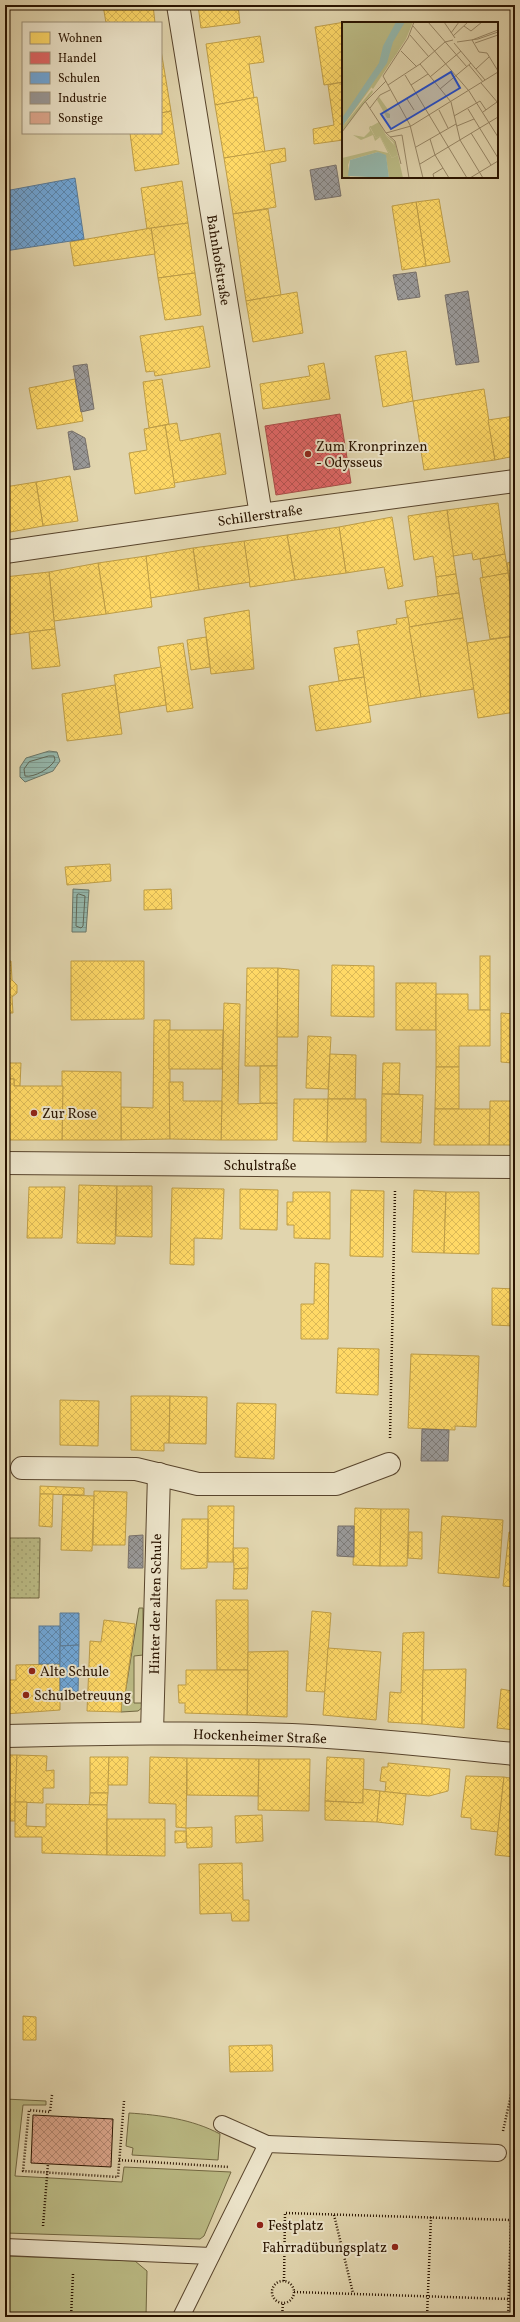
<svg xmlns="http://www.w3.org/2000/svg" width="520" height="2322" viewBox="0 0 520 2322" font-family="Vollkorn,serif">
<defs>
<pattern id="park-dots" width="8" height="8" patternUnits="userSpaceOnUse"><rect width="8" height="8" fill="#bbbb85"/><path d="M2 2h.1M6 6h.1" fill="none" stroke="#a1a071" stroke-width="1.8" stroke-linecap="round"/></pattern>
<pattern id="water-rules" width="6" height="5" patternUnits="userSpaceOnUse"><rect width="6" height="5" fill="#94b8ad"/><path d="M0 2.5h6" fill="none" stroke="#809d93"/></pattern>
<pattern id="homes-cross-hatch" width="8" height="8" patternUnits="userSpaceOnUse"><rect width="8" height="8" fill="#ffd966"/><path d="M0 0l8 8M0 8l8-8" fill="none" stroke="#dbb957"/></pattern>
<pattern id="shops-cross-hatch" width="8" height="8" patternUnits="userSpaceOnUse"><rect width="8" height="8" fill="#e06666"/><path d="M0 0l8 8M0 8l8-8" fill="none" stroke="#b65352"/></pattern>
<pattern id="schools-cross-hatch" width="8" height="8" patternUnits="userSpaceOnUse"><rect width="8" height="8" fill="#6fa8dc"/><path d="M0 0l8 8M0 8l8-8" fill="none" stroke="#5b88b0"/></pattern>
<pattern id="industry-cross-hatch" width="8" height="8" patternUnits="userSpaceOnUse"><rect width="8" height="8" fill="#999"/><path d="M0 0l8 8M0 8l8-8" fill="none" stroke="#7d7c7a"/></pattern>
<pattern id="building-cross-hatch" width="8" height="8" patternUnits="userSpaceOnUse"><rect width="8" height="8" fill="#dfa990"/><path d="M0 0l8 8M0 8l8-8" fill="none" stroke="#b58873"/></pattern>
</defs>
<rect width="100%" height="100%" fill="#e1d5ae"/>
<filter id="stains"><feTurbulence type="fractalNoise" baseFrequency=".005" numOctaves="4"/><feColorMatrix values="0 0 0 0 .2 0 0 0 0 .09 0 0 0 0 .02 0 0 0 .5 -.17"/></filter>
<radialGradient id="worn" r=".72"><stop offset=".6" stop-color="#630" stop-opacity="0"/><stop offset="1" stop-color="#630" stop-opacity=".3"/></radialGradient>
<!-- grass -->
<g fill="#bbbb85" stroke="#726842">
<path d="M139 1608H143V1655L134 1656V1703H143V1707L138 1711 121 1712 122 1694H125Z"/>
<path d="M5 2099 46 2101V2105H23L15 2176 122 2182 124 2167 231 2172 204 2236 200 2239 5 2233Z"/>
<path d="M129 2113C160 2115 192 2119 220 2134L218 2160 132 2155 133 2148 126 2146Z"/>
<path d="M5 2256 135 2261 147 2271 146 2317H5Z"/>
</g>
<!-- park -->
<path fill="url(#park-dots)" stroke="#726842" d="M5 1538H40L39 1598H5Z"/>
<!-- water -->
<g fill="url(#water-rules)" stroke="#6a7668">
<path d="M49 751 57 752 60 761 53 771 25 782 20 777V767L26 758Z"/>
<path d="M73 889 89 890 86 932H72Z"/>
</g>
<!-- homes -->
<g fill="url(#homes-cross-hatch)" stroke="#bf9e47">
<path d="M103 5H153L155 23H106Z"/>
<path d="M198 5H238L240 23 201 28Z"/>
<path d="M345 22 343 23V82L324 85 315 27Z"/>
<path d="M260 36 264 62 249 64 254 98 215 105 206 44Z"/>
<path d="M161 50 171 111 161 113Z"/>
<path d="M343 82V140L314 144 313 129 334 125 328 85Z"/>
<path d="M257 97 265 152 224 158 215 105Z"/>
<path d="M171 111 179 164 135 171 130 133H161V113Z"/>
<path d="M285 148 286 161 270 164 276 207 233 214 224 158Z"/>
<path d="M182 181 188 223 147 229 141 188Z"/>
<path d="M439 199 450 262 426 266 416 202Z"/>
<path d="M416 202 426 266 402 270 392 206Z"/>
<path d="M268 209 281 295 246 301 233 214Z"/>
<path d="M188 223 195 273 158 278 151 228Z"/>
<path d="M151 228 155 254 74 266 70 242Z"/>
<path d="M195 273 201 315 165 320 158 278Z"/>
<path d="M297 292 303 333 253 342 246 301Z"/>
<path d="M203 326 210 367 155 376 154 371 146 372 140 336Z"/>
<path d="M406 351 413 401 383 407 375 356Z"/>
<path d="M324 363 330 399 263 409 260 384 310 376 308 366Z"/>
<path d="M75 379 83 421 37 429 29 388Z"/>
<path d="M162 379 169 424 149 428 143 382Z"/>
<path d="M484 389 495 460 424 470 413 401Z"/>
<path d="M515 416V456L495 460 488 420Z"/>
<path d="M177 423 180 441 220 433 226 474 174 483 165 425Z"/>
<path d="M165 425 175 487 135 494 129 453 147 450 144 429Z"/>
<path d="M70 476 78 521 43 526 36 482Z"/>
<path d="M36 482 43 526 5 533V487Z"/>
<path d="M498 503 505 554 473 560 472 553 453 556 447 510Z"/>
<path d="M447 510 456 574 436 577 433 556 414 560 408 516Z"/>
<path d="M392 517 403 586 388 589 384 567 346 573 339 527Z"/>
<path d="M339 527 346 573 295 580 287 535Z"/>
<path d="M287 535 295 580 250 587 244 541Z"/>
<path d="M244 541 250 582 199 590 193 548Z"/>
<path d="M193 548 199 590 150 598 146 556Z"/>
<path d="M505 554 508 573 483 578 480 559Z"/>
<path d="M146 556 152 607 106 614 98 563Z"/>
<path d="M515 561V613L507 563Z"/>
<path d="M98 563 106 614 54 621 49 572Z"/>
<path d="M49 572 55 629 6 635 5 577Z"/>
<path d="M508 573 515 613V636L490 639 480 578Z"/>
<path d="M456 574 459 593 438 596 436 577Z"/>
<path d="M459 593 463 618 409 627 405 601Z"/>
<path d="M249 610 254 669 211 674 204 618Z"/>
<path d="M408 617 421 697 368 706 357 631 397 624 396 619Z"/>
<path d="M463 618 474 689 421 697 409 627Z"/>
<path d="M55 629 60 666 32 669 29 632Z"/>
<path d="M515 636V712L478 718 467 643Z"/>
<path d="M206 637 210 667 191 670 187 640Z"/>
<path d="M183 643 193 708 167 712 158 647Z"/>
<path d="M359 644 364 677 339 681 334 648Z"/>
<path d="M161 667 166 705 119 713 114 675Z"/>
<path d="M364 677 371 722 316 731 309 686Z"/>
<path d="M115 685 122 734 67 741 62 694Z"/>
<path d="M110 864 111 881 67 885 65 867Z"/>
<path d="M171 889 172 909 144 910V890Z"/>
<rect x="480" y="956" width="10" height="54"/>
<path d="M5 961H11L12 980 17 985V993L12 997 13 1013H5Z"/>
<path d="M71 961H144V1019L71 1020Z"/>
<path d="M332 965 374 966V1017L331 1016Z"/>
<path d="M247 968H278L277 1066H245Z"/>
<path d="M278 968 299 970 298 1037H277Z"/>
<rect x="396" y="983" width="40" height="47"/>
<path d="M436 994H468V1010H490V1046H459V1067H436Z"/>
<path d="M224 1003 240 1004 238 1104 277 1103V1140H221Z"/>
<path d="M501 1013 515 1014V1071H512V1063L501 1062Z"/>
<path d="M154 1020H170V1139L121 1140V1107L153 1108Z"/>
<path d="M169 1030H223L222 1069H169Z"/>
<path d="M308 1036 331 1037 328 1089 306 1088Z"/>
<path d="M330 1054 356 1055 355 1099H328Z"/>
<path d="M5 1063H21L20 1086H14V1079H5Z"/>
<path d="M383 1063H400L399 1094H382Z"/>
<rect x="260" y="1066" width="17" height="37"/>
<path d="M436 1067H459V1109H435Z"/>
<path d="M62 1071 121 1072V1140H62Z"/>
<path d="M5 1079H14V1086H63L62 1140H5Z"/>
<path d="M169 1082H183V1101H222L221 1140 170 1139Z"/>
<path d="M382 1094 423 1095 421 1143 381 1142Z"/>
<path d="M294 1099H328L327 1142 293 1141Z"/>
<path d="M328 1099H366V1142H327Z"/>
<path d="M490 1101H515V1145H489Z"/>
<path d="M435 1109H490L489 1145H434Z"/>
<path d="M79 1185 117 1186 115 1244 77 1243Z"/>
<path d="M117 1186H152V1237L116 1236Z"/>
<path d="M29 1187H65L62 1238H27Z"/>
<path d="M172 1188 224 1189 222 1239 194 1238V1265L170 1264Z"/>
<path d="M240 1189 278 1190 277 1230 240 1229Z"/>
<path d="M351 1190 384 1191 383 1257 350 1256Z"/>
<path d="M414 1190 446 1192 444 1253 412 1252Z"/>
<path d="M293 1192H330V1239L294 1238V1225H287V1202H293Z"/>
<path d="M446 1192H479V1254L444 1253Z"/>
<path d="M315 1263 329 1264 328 1339H301V1304H314Z"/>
<path d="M492 1288 515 1289V1326L492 1325Z"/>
<path d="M338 1348 379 1349 378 1395 336 1393Z"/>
<path d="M411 1354 479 1356 476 1427 455 1426V1430L408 1428Z"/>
<path d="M131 1396H170L169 1443H164V1451L131 1450Z"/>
<path d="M170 1396 207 1397 206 1444 169 1443Z"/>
<path d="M60 1400 99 1401 98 1446 60 1445Z"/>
<path d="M237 1403 276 1404 274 1459 235 1457Z"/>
<path d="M40 1486 84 1488V1495L40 1494Z"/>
<path d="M94 1491 127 1492 125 1545H93Z"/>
<path d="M40 1494H53L52 1527 39 1526Z"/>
<path d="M63 1495 94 1496 92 1551 61 1550Z"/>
<path d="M208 1506H234L233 1562H208Z"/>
<path d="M355 1508 381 1509 380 1566 353 1565Z"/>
<path d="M381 1509H409L407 1566H380Z"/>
<path d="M442 1516 503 1520 499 1578 438 1573Z"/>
<path d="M182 1519H208L207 1568 181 1569Z"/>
<path d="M409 1532H422V1559L408 1558Z"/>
<path d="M509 1532 515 1533V1587L503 1586Z"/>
<path d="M233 1548H248V1568L234 1569Z"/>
<path d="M248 1568 247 1589H233L234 1569Z"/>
<path d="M216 1600H248V1670H217Z"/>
<path d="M312 1611 331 1613 325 1692 306 1691Z"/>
<path d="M104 1620 135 1624 125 1694H122L121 1712 87 1711 90 1641 101 1642Z"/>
<path d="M424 1632 422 1724 388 1722 390 1692 401 1693 403 1633Z"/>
<path d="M328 1648 381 1652 376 1720 323 1715Z"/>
<path d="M288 1651 287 1717 247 1715 248 1652Z"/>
<path d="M60 1664V1710L5 1714V1680H16V1665Z"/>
<path d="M515 1667V1730L497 1728 501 1689 512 1691Z"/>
<path d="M466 1669 464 1728 422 1724 423 1670Z"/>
<path d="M186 1670H248L247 1715 185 1713V1703H179L178 1685H186Z"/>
<path d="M5 1755H17L15 1821H5Z"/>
<path d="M17 1755 47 1756 46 1771 54 1770V1788H43V1803L15 1802Z"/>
<path d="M90 1757H109L108 1793H90Z"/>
<path d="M109 1757H128L127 1785H108Z"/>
<path d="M150 1757 187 1758 186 1828 176 1827V1804L149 1803Z"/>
<path d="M327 1757 364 1759 363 1803 325 1801Z"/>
<path d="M187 1758 259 1759 258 1796 187 1795Z"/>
<path d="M259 1759H310L309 1811 258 1810Z"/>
<path d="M388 1763 450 1769 448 1791 429 1796 385 1792 386 1782 380 1781 382 1767H388Z"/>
<path d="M466 1776 504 1777 498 1832 471 1829V1818L461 1817Z"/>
<path d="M504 1777 515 1779V1857L495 1855Z"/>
<path d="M363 1789 380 1791 377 1822 325 1820V1801L363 1803Z"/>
<path d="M380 1791 406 1794 403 1825 377 1822Z"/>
<path d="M90 1793H108L107 1805H89Z"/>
<path d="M15 1802H27L26 1826 46 1827V1804L107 1805V1855L42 1853V1837H15Z"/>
<path d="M262 1815 263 1841 236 1843 235 1816Z"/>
<path d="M107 1819H165V1856L107 1855Z"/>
<path d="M212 1827V1847L187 1848 186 1828Z"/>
<path d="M175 1831H186V1842L175 1843Z"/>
<path d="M242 1863 243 1900H249V1921H232L231 1913 200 1914 199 1864Z"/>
<path d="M23 2016 36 2017V2040H23Z"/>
<path d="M272 2045 273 2071 230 2072 229 2046Z"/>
</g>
<!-- shops -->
<path fill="url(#shops-cross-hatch)" stroke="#a94d47" d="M340 414 351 483 276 495 265 426Z"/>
<!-- schools -->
<g fill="url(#schools-cross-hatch)" stroke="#5a7c9a">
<path d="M75 178 84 239 5 251V191Z"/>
<rect x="5" y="1362" width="4" height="40"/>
<path d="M60 1613H79V1645L60 1646Z"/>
<rect x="39" y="1626" width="21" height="38"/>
<path d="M79 1645 78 1695 60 1696V1646Z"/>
</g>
<!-- industry -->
<g fill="url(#industry-cross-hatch)" stroke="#78716b">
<path d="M336 165 341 196 315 200 310 170Z"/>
<path d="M416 272 420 297 398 300 393 275Z"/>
<path d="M468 291 479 362 456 365 445 295Z"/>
<path d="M87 364 94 409 81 412 73 366Z"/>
<path d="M72 431 85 438 90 467 74 470 68 432Z"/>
<path d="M5 1199H9L8 1238H5Z"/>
<path d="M422 1429 449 1430 448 1461H421Z"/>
<path d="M338 1526H354V1557L337 1556Z"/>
<path d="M143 1535V1568H128L129 1536Z"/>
</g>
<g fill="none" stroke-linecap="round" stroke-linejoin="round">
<!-- shore -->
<g stroke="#5f6656" stroke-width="1">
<path d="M49 756H54L55 760C51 768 34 778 25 776L24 769 29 762Z"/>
<path d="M79 894 85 896 83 926 81 928 76 926 77 895Z"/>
</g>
</g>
<!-- building -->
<path fill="url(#building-cross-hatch)" stroke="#2a1400" d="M33 2115 113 2119 111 2167 31 2163Z"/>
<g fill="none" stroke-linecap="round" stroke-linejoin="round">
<defs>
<g id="service">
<path d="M222 2124 267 2144"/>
<path d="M5 2247 211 2256"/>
<path d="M181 2317 267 2144 498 2153"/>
</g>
<g id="minor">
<path d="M178 5 261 515"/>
<path d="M5 552 261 515 515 481"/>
<path d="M5 1163 515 1167"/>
<path d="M22 1468 136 1469 198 1484H336L389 1464"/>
<path d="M152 1733 159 1474"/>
</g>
<path id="tertiary" d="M5 1736C101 1734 196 1732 292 1735 367 1738 441 1747 515 1754"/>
</defs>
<!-- service casing -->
<use href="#service" stroke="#58442c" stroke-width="18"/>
<!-- minor casing -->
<use href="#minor" stroke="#58442c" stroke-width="24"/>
<!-- tertiary casing -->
<use href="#tertiary" stroke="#58442c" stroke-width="24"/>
<!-- path -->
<g stroke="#2a1400" stroke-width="2.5" stroke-dasharray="1 2" stroke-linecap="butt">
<path d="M390 1438 395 1191"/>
<path d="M52 2095 50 2112 29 2110 23 2171 118 2177 124 2101"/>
<path d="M503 2131 515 2077"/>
<path d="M119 2160 229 2167"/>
<path d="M334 2215 353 2293"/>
<path d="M43 2226 48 2164"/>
<path d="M284 2281 285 2213 511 2220 508 2317"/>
<circle cx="283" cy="2292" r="11"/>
<path d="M294 2292 509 2299"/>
<path d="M71 2317 73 2274"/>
<path d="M282 2317 283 2303"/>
<path d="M427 2317 431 2217"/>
</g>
<!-- service -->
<use href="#service" stroke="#ece4ca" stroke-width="16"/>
<!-- minor -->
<use href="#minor" stroke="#ece4ca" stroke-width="22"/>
<!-- tertiary -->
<use href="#tertiary" stroke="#ece4ca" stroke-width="22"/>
</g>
<!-- markers -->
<g fill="#8f2418" stroke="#ece4ca" stroke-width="1.5">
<circle cx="308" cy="454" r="4"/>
<circle cx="34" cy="1113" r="4"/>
<circle cx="32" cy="1671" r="4"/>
<circle cx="26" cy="1695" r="4"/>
<circle cx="260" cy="2225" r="4"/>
<circle cx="395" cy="2247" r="4"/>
</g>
<g text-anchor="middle" stroke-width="4" stroke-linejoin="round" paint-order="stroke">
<!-- street labels -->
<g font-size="14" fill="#2a1400" stroke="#ece4ca">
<text transform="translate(219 260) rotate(81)" y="5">Bahnhofstraße</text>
<text transform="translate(260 515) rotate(-8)" y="5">Schillerstraße</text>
<text x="260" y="1170">Schulstraße</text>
<text transform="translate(155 1604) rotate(-89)" y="5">Hinter der alten Schule</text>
<text transform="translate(260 1736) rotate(2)" y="5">Hockenheimer Straße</text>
</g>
<!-- poi labels -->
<g font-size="14" fill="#2a1400" stroke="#ece4ca" text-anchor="start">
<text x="316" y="451">Zum Kronprinzen<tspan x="316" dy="16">- Odysseus</tspan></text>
<text x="42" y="1118">Zur Rose</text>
<text x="40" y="1676">Alte Schule</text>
<text x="34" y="1700">Schulbetreuung</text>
<text x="268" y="2230">Festplatz</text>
<text x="387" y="2252" text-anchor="end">Fahrradübungsplatz</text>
</g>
</g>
<!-- overview -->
<g transform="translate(342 22)">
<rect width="156" height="156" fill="#e1d5ae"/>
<path d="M30 68 31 70 0 110V105ZM37 75 47 89 44 90 48 92V96H45L35 78ZM37 100 44 114 53 124 56 133 50 136 38 114 34 116 28 105Z" fill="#bbbb85"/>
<path d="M63 0H71L64 17 31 67 29 65 45 41ZM37 100 44 113 53 120 61 156H47L44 135 36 130 8 138 6 143 8 156H1L0 136 33 128 46 131 38 115 33 119 31 113 19 118 11 113 22 115 28 109 27 106 28 104H30L28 106 34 116 38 114 50 136 56 133 51 120 43 113Z" fill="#bbbb85"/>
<path d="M0 0H70L55 31 0 105Z" fill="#bbbb85"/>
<path d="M54 0H63L51 20 45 41 0 105V96L37 41 41 24ZM36 130 44 133 47 156 6 154 8 138Z" fill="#94b8ad"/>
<path fill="none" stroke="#988868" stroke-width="1" d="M72 0 66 16 41 54 68 103 81 156M86 0 125 45M102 0 113 16M71 4 127 69 156 115M122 4 129 9 140 0M109 11 117 0M68 13 87 35M111 14 126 0M130 18 137 30 145 31 156 49M130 18 156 8M115 20 136 17 156 10M112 21 143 58M133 21 156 13M59 29 75 45M78 42 109 80 118 118 141 156M127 43 141 60M134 47 147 35M63 53 125 156M88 55 119 29M139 61 156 81M46 63 78 42 103 20 111 18M69 63 86 52M98 67 129 41M65 77 72 88M23 79 44 111 53 119 59 142M28 86 38 73 48 68M126 87 156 136M97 88 106 106M141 90 155 80M112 94 138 79 144 88M115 104 132 97M0 110 21 82 44 59M44 111 69 104 156 50M129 111 149 143M48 115 60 113 67 156M88 117 93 133 107 156M74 125 114 102M78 142 156 95M92 156 91 152 101 146M128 156 156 139"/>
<path fill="#1d4ed8" fill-opacity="0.15" stroke="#1d4ed8" stroke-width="2" d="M109 50 118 66 49 107 39 92Z"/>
<rect width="156" height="156" fill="none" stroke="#2a1400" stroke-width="2"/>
</g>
<!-- margin -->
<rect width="520" height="2322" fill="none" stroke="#e1d5ae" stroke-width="20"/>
<rect x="6" y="6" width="508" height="2310" fill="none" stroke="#2a1400" stroke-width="2"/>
<rect x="10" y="10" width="500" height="2302" fill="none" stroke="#2a1400"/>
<!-- legend -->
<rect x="22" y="22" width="140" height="112" fill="#ece4ca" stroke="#9e9179"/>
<rect x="30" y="32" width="20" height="12" fill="#ffd966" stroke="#9e9179"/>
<text x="58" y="42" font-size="12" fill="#2a1400">Wohnen</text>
<rect x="30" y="52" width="20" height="12" fill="#e06666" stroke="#9e9179"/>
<text x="58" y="62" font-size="12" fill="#2a1400">Handel</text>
<rect x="30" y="72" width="20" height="12" fill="#6fa8dc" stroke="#9e9179"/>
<text x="58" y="82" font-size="12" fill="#2a1400">Schulen</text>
<rect x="30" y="92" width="20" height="12" fill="#999999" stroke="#9e9179"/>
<text x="58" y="102" font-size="12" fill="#2a1400">Industrie</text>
<rect x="30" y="112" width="20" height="12" fill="#dfa990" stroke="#9e9179"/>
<text x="58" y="122" font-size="12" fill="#2a1400">Sonstige</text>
<rect width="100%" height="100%" filter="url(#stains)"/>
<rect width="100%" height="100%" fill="url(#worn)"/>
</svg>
